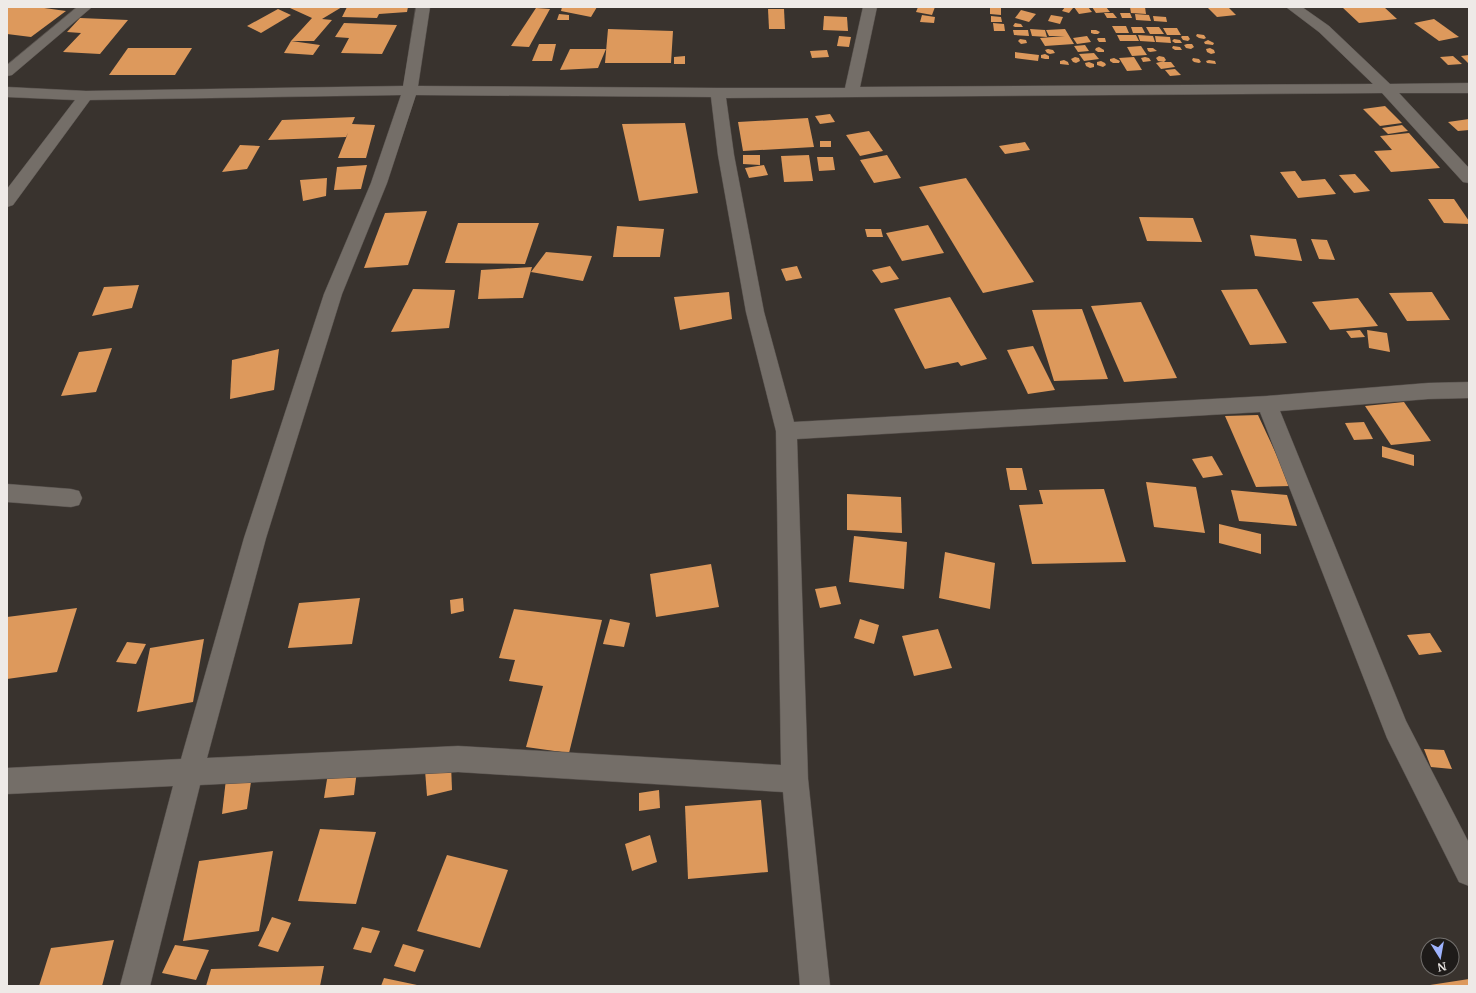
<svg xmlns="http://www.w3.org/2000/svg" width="1476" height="993" viewBox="0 0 1476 993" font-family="Merriweather,serif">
<rect width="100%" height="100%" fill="#39332e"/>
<!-- building -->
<g fill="#dd995c">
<path d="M7 7H37L66 11 31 37 7 34Z"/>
<path d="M292 7H342L322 19 332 20 314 41H291L312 18 290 8Z"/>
<path d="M347 7H408L407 12 379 14 377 18 342 17Z"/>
<path d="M562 7H597L591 17 561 11Z"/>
<path d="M918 7H935L932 15 916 12Z"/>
<path d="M990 7 1001 8V15L990 14Z"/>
<path d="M1065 7H1068L1073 8 1069 13 1062 11Z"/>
<path d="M1074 7H1088L1092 12 1079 14Z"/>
<path d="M1092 7H1106L1110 12 1096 13Z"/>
<path d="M1130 7H1145L1146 14 1131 13Z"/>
<path d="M1207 7H1228L1236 15 1217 17Z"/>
<path d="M1342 7H1384L1397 19 1359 23Z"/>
<path d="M536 8 550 9 529 47 511 46Z"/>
<path d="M278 9 291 15 261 33 247 26Z"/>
<path d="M768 9H784L785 29H769Z"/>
<path d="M1021 10 1036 14 1029 22 1015 18Z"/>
<path d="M1104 13H1113L1117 18H1107Z"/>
<path d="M1120 13H1130L1132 18H1122Z"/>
<path d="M559 14 569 15V20H557Z"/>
<path d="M1135 14 1149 15 1151 21 1136 20Z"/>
<path d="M922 15 935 17 934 23 920 22Z"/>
<path d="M1051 15 1063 17 1060 24 1048 21Z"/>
<path d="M824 16 847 17 848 31 823 30Z"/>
<path d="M991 16 1001 17 1002 22H991Z"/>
<path d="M1153 16 1166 17 1167 22 1154 21Z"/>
<path d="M80 18 128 20 100 54 63 52 81 33 67 32Z"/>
<path d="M1434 19 1459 37 1439 41 1414 23Z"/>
<path d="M344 23 397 25 382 54 341 53 349 38 335 37Z"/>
<path d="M993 23 1004 24 1005 31H994Z"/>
<path d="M1015 23 1021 24 1023 27H1015L1013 26Z"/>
<path d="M1112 26H1126L1129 33H1116Z"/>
<path d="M1131 27H1142L1145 33H1133Z"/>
<path d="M1146 27H1159L1164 34H1150Z"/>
<path d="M1163 28H1177L1181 35H1167Z"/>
<path d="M608 29 673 31 671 63H605Z"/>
<path d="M1030 29 1045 30 1047 37 1032 36Z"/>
<path d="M1065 29 1074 44 1045 46 1040 38 1065 36H1049L1046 30Z"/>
<path d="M1013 30H1028L1029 36 1014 35Z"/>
<path d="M1091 30H1096L1100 32 1098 34H1094L1091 33Z"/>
<path d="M1197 34 1204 35 1206 38 1204 39 1199 38 1196 36Z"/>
<path d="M1117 35H1136L1139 41H1120Z"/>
<path d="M1138 35 1153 36 1155 42 1140 41Z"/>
<path d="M839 36 851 37 849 47 837 46Z"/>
<path d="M1087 36 1091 42 1077 44 1073 38Z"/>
<path d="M1155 36 1170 37 1171 43 1156 42Z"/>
<path d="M1182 36H1188L1190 39 1188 41 1183 40 1181 37Z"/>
<path d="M1098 38H1105L1106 42H1099L1097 39Z"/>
<path d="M1020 39 1026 40 1027 43 1021 44 1018 41Z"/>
<path d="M1174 39 1180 40 1182 43H1175L1172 41Z"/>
<path d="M1208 40 1214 43 1213 45 1205 44 1204 42Z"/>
<path d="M291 41 320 45 313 55 284 53Z"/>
<path d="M539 44H556L552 61H532Z"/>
<path d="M1187 44H1192L1194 47 1191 49 1186 48 1184 45Z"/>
<path d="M1085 45 1089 51 1078 52 1074 46Z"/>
<path d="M1141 46 1147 55 1132 56 1127 47Z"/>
<path d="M1173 46 1180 47 1182 50H1175L1172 48Z"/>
<path d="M1099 47 1104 50V52H1098L1095 50 1096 48Z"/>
<path d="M128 48H192L175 75H109Z"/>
<path d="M1147 48H1153L1157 51 1150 52 1148 51Z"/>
<path d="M1210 48 1214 50 1215 53 1211 54 1207 52 1206 49Z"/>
<path d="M570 49H606L598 68 560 70Z"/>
<path d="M1048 49 1053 50 1055 53 1050 54 1047 53 1045 50Z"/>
<path d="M827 50 829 57 812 58 810 51Z"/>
<path d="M1015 52 1039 55 1038 61 1015 58Z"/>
<path d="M1094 53 1099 59 1084 61 1079 54Z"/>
<path d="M1045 54 1049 56V59H1045L1041 58V55Z"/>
<path d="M1469 55V64L1461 56Z"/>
<path d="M685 56V64H674V57Z"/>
<path d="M1159 56 1164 57 1166 60 1164 62 1158 61 1156 58Z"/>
<path d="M1453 56 1462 64 1448 65 1440 57Z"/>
<path d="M1075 57 1079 58 1080 61 1076 63 1073 62 1071 59Z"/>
<path d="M1134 57 1142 70 1127 71 1119 58Z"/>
<path d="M1145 57 1149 58 1151 61 1143 62 1141 58Z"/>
<path d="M1114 58 1120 61 1119 63H1113L1110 61V59Z"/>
<path d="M1193 58 1199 59 1201 62 1199 63 1194 62 1192 60Z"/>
<path d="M1064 60 1068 62 1069 65 1060 64V61Z"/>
<path d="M1209 60 1215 61 1216 64 1207 63 1206 61Z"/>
<path d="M1101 61 1105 63 1106 65 1103 67 1097 65V62Z"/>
<path d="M1089 62 1094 64V67L1090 68 1086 66 1085 63Z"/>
<path d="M1160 62H1171L1175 67 1161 69 1156 63Z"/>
<path d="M1175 69 1181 75 1170 76 1165 70Z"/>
<path d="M1385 106 1402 123 1380 126 1363 109Z"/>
<path d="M830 114 835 122 820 124 815 116Z"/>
<path d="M355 117 352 124 375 125 366 158H338L348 133 346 137 268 140 282 120Z"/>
<path d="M808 118 814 147 743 151 738 122Z"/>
<path d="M1469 119V130L1458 131 1448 122Z"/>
<path d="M685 123 698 193 639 201 622 124Z"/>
<path d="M1402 125 1408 131 1388 134 1382 128Z"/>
<path d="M869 131 883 151 860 156 846 135Z"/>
<path d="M1409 133 1440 168 1391 172 1374 151 1392 150 1380 136Z"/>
<rect x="820" y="141" width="11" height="6"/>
<path d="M1025 142 1030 150 1005 154 999 146Z"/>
<path d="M240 145 260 146 247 169 222 172Z"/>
<path d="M743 155H760V165L743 164Z"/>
<path d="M809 155 813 181 784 182 781 156Z"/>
<path d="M887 155 901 178 874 183 860 160Z"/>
<path d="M817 157H833L835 170 819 171Z"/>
<path d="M367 165 361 189 334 190 337 167Z"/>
<path d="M764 165 768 175 749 178 745 168Z"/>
<path d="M1295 171 1302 181 1325 179 1336 194 1298 198 1280 172Z"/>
<path d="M1355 174 1370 191 1354 193 1339 175Z"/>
<path d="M327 178 326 196 303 201 300 180Z"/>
<path d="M966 178 1034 282 983 293 919 187Z"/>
<path d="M1428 199H1454L1469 221V224L1444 223Z"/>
<path d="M427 211 408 265 364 268 385 213Z"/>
<path d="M1139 217 1193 218 1202 242 1147 241Z"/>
<path d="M458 223H539L525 264 445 263Z"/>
<path d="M928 225 944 253 902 261 886 233Z"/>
<path d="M617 226 664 229 660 257H613Z"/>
<path d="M865 229H881L883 237H867Z"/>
<path d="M1250 235 1296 239 1302 261 1255 256Z"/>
<path d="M1311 239 1327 240 1335 260 1319 259Z"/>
<path d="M546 252 592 256 583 281 531 272Z"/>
<path d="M797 266 802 278 786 281 781 269Z"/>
<path d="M890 266 899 279 881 283 872 270Z"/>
<path d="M532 267 523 298 478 299 481 270Z"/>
<path d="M139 285 132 308 92 316 104 287Z"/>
<path d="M413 289 455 290 449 328 391 332Z"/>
<path d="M1257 289 1287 343 1250 345 1221 290Z"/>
<path d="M729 292 732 319 680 330 674 297Z"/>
<path d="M1432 292 1450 320 1407 321 1389 293Z"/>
<path d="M950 297 987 359 961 366 958 362 925 369 894 309Z"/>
<path d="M1358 298 1378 326 1330 330 1312 302Z"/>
<path d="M1141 302 1177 378 1124 382 1091 306Z"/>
<path d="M1082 309 1108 379 1054 381 1032 310Z"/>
<path d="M1360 330 1365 337 1351 338 1346 331Z"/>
<path d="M1367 330 1387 333 1390 352 1369 348Z"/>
<path d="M1033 346 1055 390 1028 394 1007 350Z"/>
<path d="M112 348 96 392 61 396 79 352Z"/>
<path d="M279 349 274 390 230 399 232 360Z"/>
<path d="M1404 402 1431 441 1391 445 1365 406Z"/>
<path d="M1258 415 1291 486 1256 487 1225 416Z"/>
<path d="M1364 422 1373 439 1354 440 1345 423Z"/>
<path d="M1382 446 1414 455V466L1382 457Z"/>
<path d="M1212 456 1223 475 1203 478 1192 459Z"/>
<path d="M1006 468H1022L1027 490H1010Z"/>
<path d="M1146 482 1196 487 1205 533 1154 527Z"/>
<path d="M1104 489 1126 562 1032 564 1019 505 1043 504 1039 490Z"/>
<path d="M1231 490 1287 495 1297 526 1239 521Z"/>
<path d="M847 494 901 497 902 533 847 530Z"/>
<path d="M1219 524 1261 534V554L1219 543Z"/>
<path d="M854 536 907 542 904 589 849 582Z"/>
<path d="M945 552 995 563 990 609 939 598Z"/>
<path d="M711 564 719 607 656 617 650 574Z"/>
<path d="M836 586 841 604 820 608 815 589Z"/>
<path d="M360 598 352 644 288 648 299 603Z"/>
<path d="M463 598 464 611 451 614 450 600Z"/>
<path d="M77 608 57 672 7 679V617Z"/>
<path d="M514 609 602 620 569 753 526 747 543 686 509 681 515 660 499 658Z"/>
<path d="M610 619 630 623 624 647 603 644Z"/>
<path d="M860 619 879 625 874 644 854 638Z"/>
<path d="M938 629 952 668 914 676 902 636Z"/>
<path d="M1430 633 1442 652 1419 655 1407 635Z"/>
<path d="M204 639 193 702 137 712 150 648Z"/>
<path d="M127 642 146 644 136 664 116 662Z"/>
<path d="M1424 749 1444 750 1452 769 1431 767Z"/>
<path d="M451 764 452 790 427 796 425 770Z"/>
<path d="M357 770 354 795 324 798 328 773Z"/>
<path d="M252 775 247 809 222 814 226 779Z"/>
<path d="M659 790 660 808 639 811V793Z"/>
<path d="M761 800 768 872 688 879 685 806Z"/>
<path d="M320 829 376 832 356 904 298 901Z"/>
<path d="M650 835 657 862 632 871 625 844Z"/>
<path d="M273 851 259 931 183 941 199 861Z"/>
<path d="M447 855 508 870 480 948 417 931Z"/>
<path d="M272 917 291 923 278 952 258 946Z"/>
<path d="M362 927 380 931 371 953 353 949Z"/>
<path d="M114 940 102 986H39L51 948Z"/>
<path d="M403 944 424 950 415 972 394 966Z"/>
<path d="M175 945 209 950 196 980 162 973Z"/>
<path d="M324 966 320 986H206L211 969Z"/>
<path d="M384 978 417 985V986H381Z"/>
<path d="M1469 979V986H1431L1430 985Z"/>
</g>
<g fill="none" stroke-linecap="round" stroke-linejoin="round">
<defs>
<g id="minor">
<path d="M77 7H92L12 75 7 76V65Z"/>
<path d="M416 7H430L418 86 718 88H845L863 7H877L860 87 1373 84 1319 32 1286 7H1302L1329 26 1390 84 1469 83V93H1399L1469 168V183L1463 182 1382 93 726 98 734 155 764 312 794 422 1267 396 1428 383 1469 382V398L1428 399 1280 411 1406 721 1469 843V886L1459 882 1387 738 1260 412 797 439 808 779 830 986H800L783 792 458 772 200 785 150 986H120L173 786 7 794V768L181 759 244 538 324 294 371 183 401 95 90 100 13 205 7 207V189L75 100 7 97V87L86 91 403 86ZM416 95 711 97 718 155 746 312 776 431 781 765 458 746 207 758 266 538 342 294 387 183Z"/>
<path d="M7 484 71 489 79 491 82 498 79 505 71 507 7 502Z"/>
</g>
</defs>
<!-- minor casing -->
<use href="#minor" stroke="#56504c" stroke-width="1"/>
<!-- minor -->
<use href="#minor" fill="#746e68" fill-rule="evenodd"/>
</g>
<!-- border -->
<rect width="1476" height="993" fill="none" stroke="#eeeae7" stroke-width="16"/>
<!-- north arrow -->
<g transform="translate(1440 957) rotate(169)"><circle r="19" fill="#1e1b19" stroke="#716e6b"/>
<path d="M0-3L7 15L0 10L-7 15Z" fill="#9eb3fd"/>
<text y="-6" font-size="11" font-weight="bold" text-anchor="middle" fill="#eeeae7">N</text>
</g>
</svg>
